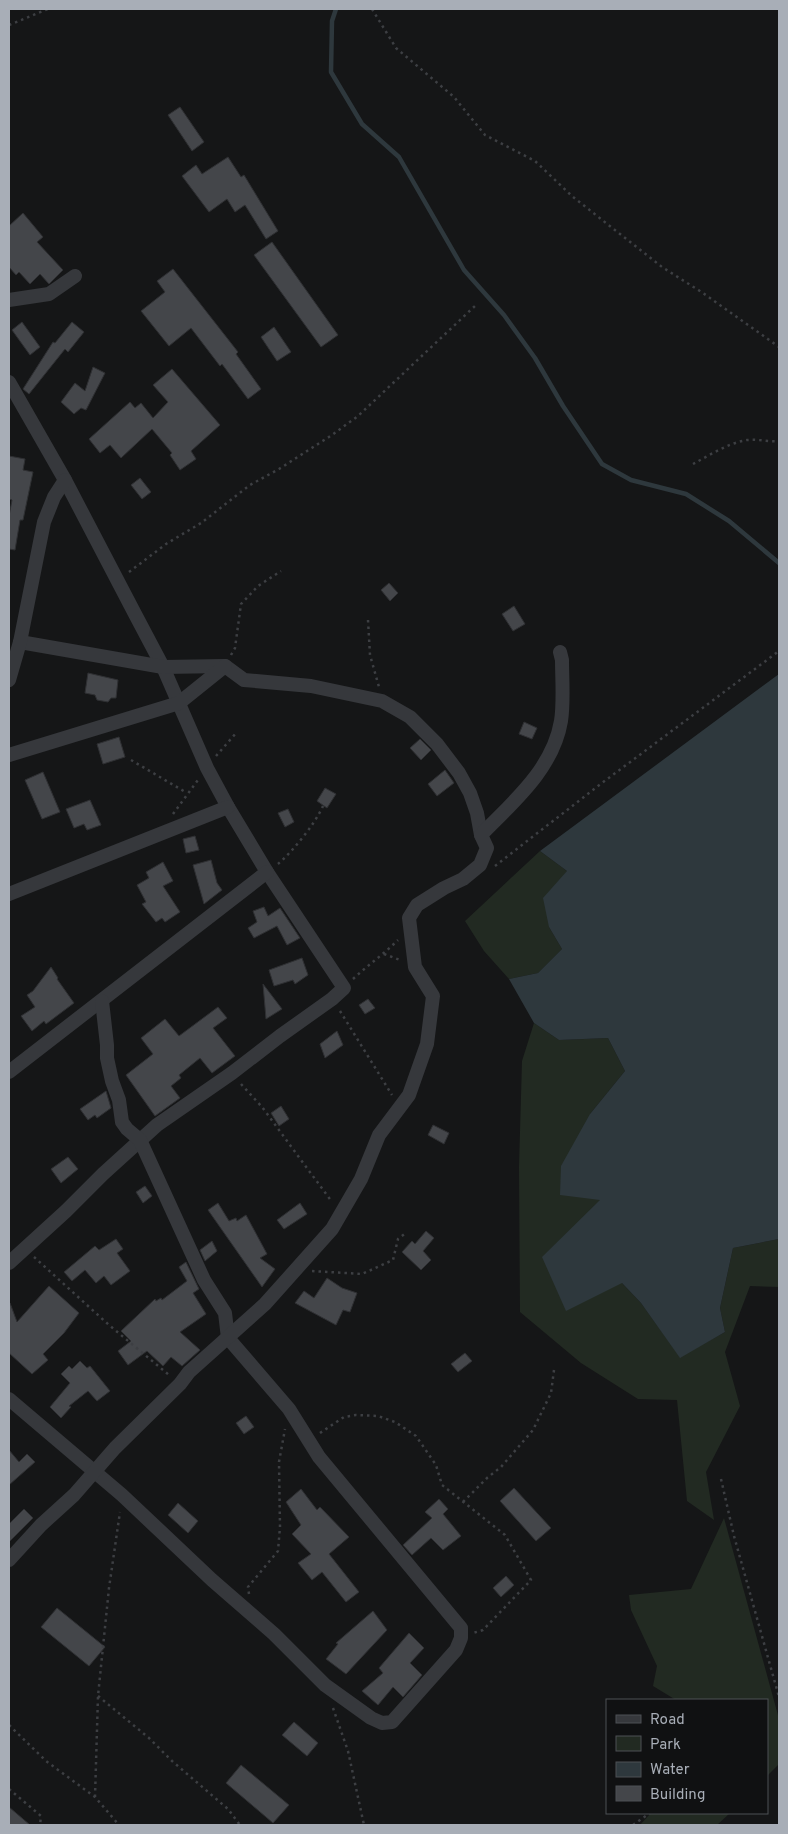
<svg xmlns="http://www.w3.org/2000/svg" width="788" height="1834" viewBox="0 0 788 1834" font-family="Overpass,sans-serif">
<rect width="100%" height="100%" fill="#151617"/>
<!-- green -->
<g fill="#222a22">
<path d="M540 851 567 871 549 927 562 949 538 973 509 979 484 951 465 921Z"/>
<path d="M534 1023 559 1040 608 1038 625 1071 590 1114 601 1200 622 1283 641 1303 680 1357 725 1332 720 1308 733 1248 779 1239V1287L750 1286 725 1352 740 1406 706 1472 714 1520 687 1501 677 1400 638 1399 581 1363 520 1312 519 1167 522 1061Z"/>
<path d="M724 1518 779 1719V1764L767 1776V1700H676L653 1686 657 1666 631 1610 629 1595 691 1589Z"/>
<path d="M651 1813H730L717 1825H640Z"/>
</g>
<!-- water -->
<path fill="#2e383d" d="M779 674V1239L733 1248 720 1308 725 1332 680 1358 641 1303 622 1283 566 1311 542 1257 600 1200 560 1195 561 1166 590 1114 625 1071 608 1038 559 1040 534 1023 509 979 538 973 562 949 549 927 543 898 567 871 540 851Z"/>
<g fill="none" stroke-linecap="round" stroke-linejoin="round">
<!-- stream -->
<path stroke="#2e383d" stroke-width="4.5" d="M336 9 332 21 331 72 362 124 399 157 464 270 504 315 535 358 563 406 602 464 631 480 686 494 729 521 779 563"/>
</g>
<!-- building -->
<g fill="#44464a" stroke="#2f3033">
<path d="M180 107 204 142 192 151 168 115Z"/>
<path d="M228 157 241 177 244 175 278 231 266 239 245 205 235 212 227 199 209 212 182 176 196 165 202 174Z"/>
<path d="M23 213 43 237 37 242 63 270 49 284 40 274 30 284 19 272 16 275 9 267V226Z"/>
<path d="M272 242 338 335 321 347 254 255Z"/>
<path d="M173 269 238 352 236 354 261 389 248 399 222 364 220 366 191 328 169 346 141 311 165 292 157 281Z"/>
<path d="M22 322 40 347 30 355 12 330Z"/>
<path d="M72 322 84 332 68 352 65 349 29 394 23 389 53 342 55 343Z"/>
<path d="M274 327 291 352 277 361 261 337Z"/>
<path d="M93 367 105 373 86 410 81 408 74 414 61 402 75 383 85 391Z"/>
<path d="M172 369 220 425 191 451 196 459 180 470 170 455 172 453 152 429 121 458 110 445 100 453 89 439 130 402 135 408 141 403 153 418 168 402 153 385Z"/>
<path d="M9 456 25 459 23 470 33 472 23 520H20L15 550 9 549V516L12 500 9 499Z"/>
<path d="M140 478 151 492 142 499 131 485Z"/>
<path d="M389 583 398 593 390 601 381 590Z"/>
<path d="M514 606 525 624 513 631 502 614Z"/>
<path d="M88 673 118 680 116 698H111L108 702 97 700 95 695 85 693Z"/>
<path d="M524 722 537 728 532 739 519 734Z"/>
<path d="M119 737 125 757 103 764 97 744Z"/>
<path d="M420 739 431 750 421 760 410 748Z"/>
<path d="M445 770 454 783 437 796 428 784Z"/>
<path d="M43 772 60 812 42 819 25 780Z"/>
<path d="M325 788 336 794 327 808 317 801Z"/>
<path d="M90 800 101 825 87 830 84 824 74 828 66 809Z"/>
<path d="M288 809 294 822 285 827 278 813Z"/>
<path d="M195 836 199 850 186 853 183 839Z"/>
<path d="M211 860 217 883 222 890 204 904 193 865Z"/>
<path d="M163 862 173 881 163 886 180 912 165 922 162 918 156 922 142 904 146 902 137 885 149 878 146 872Z"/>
<path d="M264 907 268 916 280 908 300 938 287 945 277 926 254 938 248 928 257 922 253 911Z"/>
<path d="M302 958 308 975 295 984 293 980 274 986 269 970Z"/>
<path d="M51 967 58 978 57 979 74 1003 46 1024 44 1021 32 1031 21 1016 35 1007 27 995 33 991Z"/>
<path d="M263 984 282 1009 266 1019Z"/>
<path d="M368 999 375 1008 365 1014 359 1005Z"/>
<path d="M218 1007 227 1018 213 1028 235 1056 212 1073 200 1058 179 1075 181 1078 171 1086 180 1098 155 1116 126 1075 153 1054 141 1038 165 1019 179 1036Z"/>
<path d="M337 1031 343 1045 325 1058 320 1044Z"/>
<path d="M106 1091 111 1108 97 1118 95 1115 88 1120 80 1109Z"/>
<path d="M281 1106 289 1119 279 1126 271 1113Z"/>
<path d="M433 1125 449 1133 444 1144 428 1135Z"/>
<path d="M68 1157 78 1169 61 1183 51 1169Z"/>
<path d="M145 1186 152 1196 143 1203 136 1192Z"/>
<path d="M218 1203 229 1221 236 1218 237 1221 246 1215 267 1254 260 1258 275 1269 262 1287 208 1210Z"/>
<path d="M300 1203 307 1214 284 1229 277 1220Z"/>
<path d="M426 1231 434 1238 423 1251 431 1260 421 1270 402 1252 412 1241 415 1244Z"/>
<path d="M116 1239 123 1249 117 1253 130 1271 111 1285 104 1276 96 1283 85 1270 72 1281 64 1272 95 1246 99 1250Z"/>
<path d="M212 1241 217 1251 205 1261 200 1250Z"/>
<path d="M186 1262 199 1289 193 1293 206 1314 180 1332 200 1350 182 1366 171 1357 163 1366 147 1351 128 1365 118 1351 131 1341 121 1331 155 1299 156 1301 161 1298 162 1300 187 1281 179 1267Z"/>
<path d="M327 1278 342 1288 357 1293 350 1312 343 1310 336 1325 295 1303 304 1291 314 1298Z"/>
<path d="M49 1286 79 1313 64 1333 43 1354 48 1360 32 1374 9 1353V1303H10L17 1322Z"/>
<path d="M465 1353 472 1361 458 1372 451 1364Z"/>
<path d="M80 1361 87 1368 90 1366 110 1391 97 1401 88 1391 69 1406 71 1407 61 1418 50 1407 70 1383 61 1374 69 1366 72 1369Z"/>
<path d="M246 1416 254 1427 244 1434 236 1423Z"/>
<path d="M9 1450 19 1462 27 1454 35 1462 9 1485Z"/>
<path d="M514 1488 551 1528 536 1541 500 1501Z"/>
<path d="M301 1489 317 1510 320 1507 349 1537 329 1554 359 1592 346 1602 322 1572 312 1580 298 1563 311 1554 292 1534 301 1525 286 1502Z"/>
<path d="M439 1499 448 1509 443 1514 461 1536 443 1550 431 1538 412 1555 403 1545 432 1518 425 1512Z"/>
<path d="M178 1503 198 1521 188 1533 168 1515Z"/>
<path d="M24 1509 33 1518 9 1542V1524Z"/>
<path d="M506 1576 514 1585 501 1597 493 1588Z"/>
<path d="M57 1608 105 1647 89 1666 41 1627Z"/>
<path d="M373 1611 387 1630 346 1674 326 1659 338 1644 336 1643Z"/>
<path d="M409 1633 424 1648 410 1663 422 1675 403 1697 393 1687 378 1705 362 1691 383 1673 379 1668Z"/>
<path d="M294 1722 318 1743 307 1756 282 1735Z"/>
<path d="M241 1765 289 1805 273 1823 226 1783Z"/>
<path d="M9 1807 30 1825H9Z"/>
</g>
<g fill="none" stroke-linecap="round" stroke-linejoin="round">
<!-- path -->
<g stroke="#3d3f43" stroke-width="2.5" stroke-dasharray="2.5 4" stroke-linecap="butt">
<path d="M372 9 396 48 454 97 485 135 535 161 573 197 662 267 703 293 779 347"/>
<path d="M9 25 48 9"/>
<path d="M693 464C710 455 728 443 747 440 758 439 769 442 779 441"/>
<path d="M129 572 166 544 201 523 250 485 279 469 332 435 358 416 476 305"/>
<path d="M368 620 370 655 379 687"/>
<path d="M231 655 235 648 241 604 258 586 281 571"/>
<path d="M216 756 237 732"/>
<path d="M131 760 187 793"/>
<path d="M173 814 198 780"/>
<path d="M278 864C293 851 315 824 323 806"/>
<path d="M495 866 598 786 779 651"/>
<path d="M384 954 400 960"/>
<path d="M353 979C368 965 384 954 398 940"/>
<path d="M340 1011 392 1095"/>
<path d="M241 1084 262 1107 332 1202"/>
<path d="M34 1257 109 1325 169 1375"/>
<path d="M312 1271 362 1274 393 1260 398 1239 406 1233"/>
<path d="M320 1433 344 1417 356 1415 378 1416 395 1422 416 1436 436 1465 442 1485 505 1535 531 1580 483 1630 473 1633"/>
<path d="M721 1479 734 1536 779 1697"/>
<path d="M463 1502 487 1478 501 1467 533 1430 551 1393 554 1370"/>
<path d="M249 1594 248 1587 278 1551 280 1527 279 1462 285 1429"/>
<path d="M98 1696 149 1738 172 1761 228 1809 240 1825"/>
<path d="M333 1708 348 1751 364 1825"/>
<path d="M9 1725 46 1761 95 1797 119 1825"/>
<path d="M9 1789 41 1816 40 1825"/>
<path d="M95 1797 98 1696 109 1588 120 1512"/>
<path d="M633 1825 650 1813"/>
</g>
<!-- street -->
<g stroke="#36383c" stroke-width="14">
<path d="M9 300 49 294 75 276"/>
<path d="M9 382 65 480 135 614 163 667 207 768 228 807 267 872 344 988 332 999 280 1036 232 1073 157 1125 103 1174 66 1211 9 1263"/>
<path d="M20 642 163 667 225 666 244 680 311 686 382 701 410 717 437 744 459 773 470 793 477 813 481 835"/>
<path d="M9 680 20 642 44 522 54 497 65 480"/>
<path d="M9 755 179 703 225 666"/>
<path d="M9 894 228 807"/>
<path d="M9 1072 267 872"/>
<path d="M9 1399 122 1495 212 1580 274 1634 325 1685 371 1718 382 1723 392 1722 456 1650 461 1638V1628L319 1457 289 1409 228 1338 225 1313 204 1280 140 1140 127 1129 122 1122 119 1100 112 1081 107 1058V1045L102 1001"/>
<path d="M9 1560 41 1525 74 1495 115 1448 180 1384 189 1372 265 1304 332 1229 361 1179 379 1135 409 1095 427 1044 433 996 415 967 409 918 417 905 444 888 463 879 480 865 487 848 481 835C513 802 553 769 561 721 564 702 562 680 562 660L560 652"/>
</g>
</g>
<!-- border -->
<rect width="788" height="1834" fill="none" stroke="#a8aeb7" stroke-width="20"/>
<!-- legend -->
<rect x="606" y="1699" width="162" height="115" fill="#101112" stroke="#4d5054"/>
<rect x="616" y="1715" width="25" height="8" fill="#36383c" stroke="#4d5054"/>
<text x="650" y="1724" font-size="15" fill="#a8aeb7">Road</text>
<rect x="616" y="1736" width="25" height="15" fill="#222a22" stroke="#4d5054"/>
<text x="650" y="1749" font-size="15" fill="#a8aeb7">Park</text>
<rect x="616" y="1762" width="25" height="15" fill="#2e383d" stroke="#4d5054"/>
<text x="650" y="1774" font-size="15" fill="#a8aeb7">Water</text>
<rect x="616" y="1786" width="25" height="15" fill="#44464a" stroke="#4d5054"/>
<text x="650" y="1799" font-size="15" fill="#a8aeb7">Building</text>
</svg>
